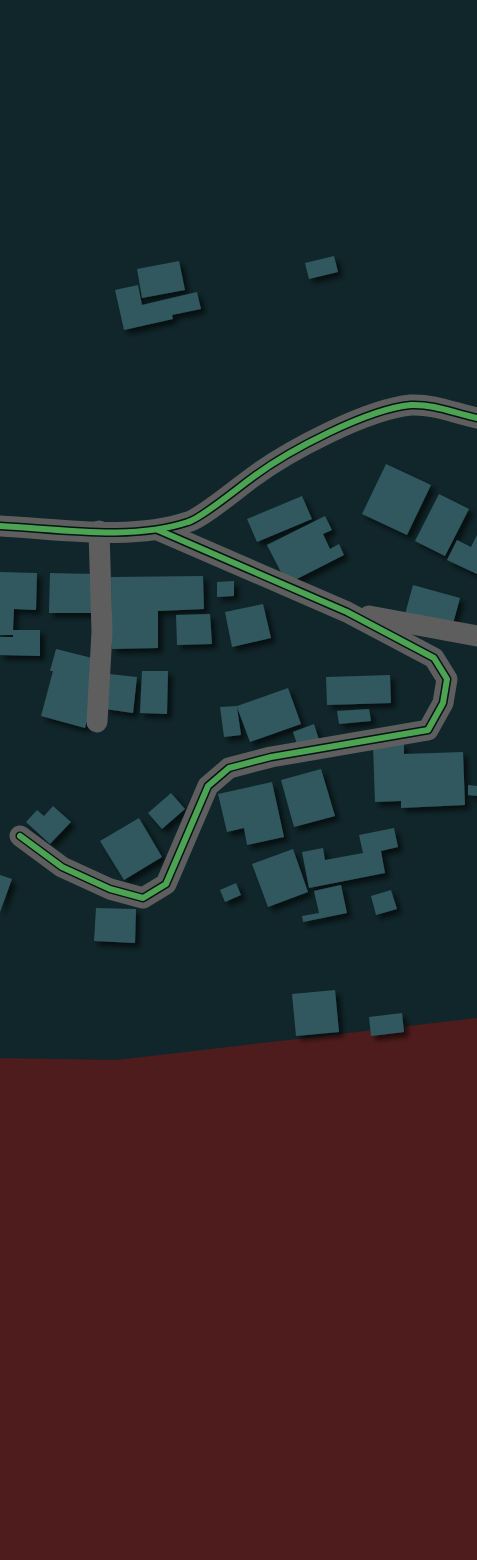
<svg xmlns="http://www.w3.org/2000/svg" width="477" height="1560" viewBox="0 0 477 1560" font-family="'Noto Sans',sans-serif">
<defs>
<filter id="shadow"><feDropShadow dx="4.5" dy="4.5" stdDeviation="2.5" flood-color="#0009"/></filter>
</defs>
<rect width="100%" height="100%" fill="#10262a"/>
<!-- green -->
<path fill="#4e1c1c" d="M477 1018V1560H0V1058L116 1060Z"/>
<!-- building -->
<g fill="#30585e" filter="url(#shadow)">
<path d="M334 256 338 272 309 279 305 263Z"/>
<path d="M179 261 185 290 142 298 137 269Z"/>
<path d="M138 285 142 305 197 292 201 309 172 315 173 319 124 330 115 290Z"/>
<path d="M386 464 431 485 407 535 362 514Z"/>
<path d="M439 494 469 509 445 556 415 541Z"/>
<path d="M302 496 312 519 257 542 247 519Z"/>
<path d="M325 516 332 530 323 534 330 549 339 544 344 555 287 584 267 545Z"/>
<path d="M477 535V574L447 560 457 540 471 547Z"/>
<path d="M0 572 37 573 36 610 14 609 13 630H40V656L0 655V637H13V635H0Z"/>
<path d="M50 573 94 574 93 613H49Z"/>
<path d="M203 576 204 609 158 611V648L112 649 111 577Z"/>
<path d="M234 581V596L217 597V582Z"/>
<path d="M413 585 460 598 451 631 404 618Z"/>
<path d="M263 604 271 638 232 647 225 612Z"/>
<path d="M210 614 212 644 177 645 176 615Z"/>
<path d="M56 649 96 659 97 686 85 728 41 716 53 671H50Z"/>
<path d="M142 671H168L167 714 140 713Z"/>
<path d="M109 674 137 677 133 713 105 709Z"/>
<path d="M390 675 391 703 327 705 326 677Z"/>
<path d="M288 688 301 724 250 742 237 707 241 735 224 737 220 707 237 706Z"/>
<path d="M369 709 371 721 339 724 337 711Z"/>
<path d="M314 724 320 743 299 750 293 732Z"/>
<path d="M404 744V754L463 752 465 805 401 808V801L375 802 373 745Z"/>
<path d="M321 769 335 816 294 827 281 780Z"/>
<path d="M272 782 284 837 247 845 244 828 227 832 218 794Z"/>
<path d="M468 785 477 786V796L468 795Z"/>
<path d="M171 793 185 809 162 829 148 813Z"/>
<path d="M53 806 71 822 50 844 26 822 37 810 44 816Z"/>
<path d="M139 818 162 857 124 880 100 841Z"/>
<path d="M394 828 398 847 381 851 385 873 309 888 302 852 323 848 325 860 363 853 359 835Z"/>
<path d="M293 849 308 892 268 907 252 864Z"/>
<path d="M0 875 12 879 0 912Z"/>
<path d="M236 883 241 895 225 902 220 890Z"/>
<path d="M341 885 347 913 303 922 302 916 319 913 314 891Z"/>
<path d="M391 890 397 909 376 915 371 896Z"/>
<path d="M96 908 136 909 135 943 94 941Z"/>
<path d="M335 990 339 1032 296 1036 292 994Z"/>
<path d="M402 1013 404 1032 371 1036 369 1017Z"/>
</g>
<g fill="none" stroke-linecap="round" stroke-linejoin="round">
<!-- street -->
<g stroke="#5f5e5e" stroke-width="21">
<path d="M0 526C60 529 131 541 188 522 202 518 239 487 253 477 288 451 367 409 411 405 434 404 454 413 477 418"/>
<path d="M369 616 477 636"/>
<path d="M97 722 102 632 99 531"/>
<path d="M20 836 62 867 110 889 143 898 166 884 208 786 229 768 271 757 428 730 443 703 447 679 434 658 347 612 158 530"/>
</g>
<defs>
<g id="cycleway">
<path d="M0 526C60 529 131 541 188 522 202 518 239 487 253 477 288 451 367 409 411 405 434 404 454 413 477 418"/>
<path d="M20 836 62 867 110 889 143 898 166 884 208 786 229 768 271 757 428 730 443 703 447 679 434 658 347 612 158 530"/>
</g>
</defs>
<!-- cycleway casing -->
<use href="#cycleway" stroke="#041316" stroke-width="9"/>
<!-- cycleway -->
<use href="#cycleway" stroke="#4ca352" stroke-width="6"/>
</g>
</svg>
